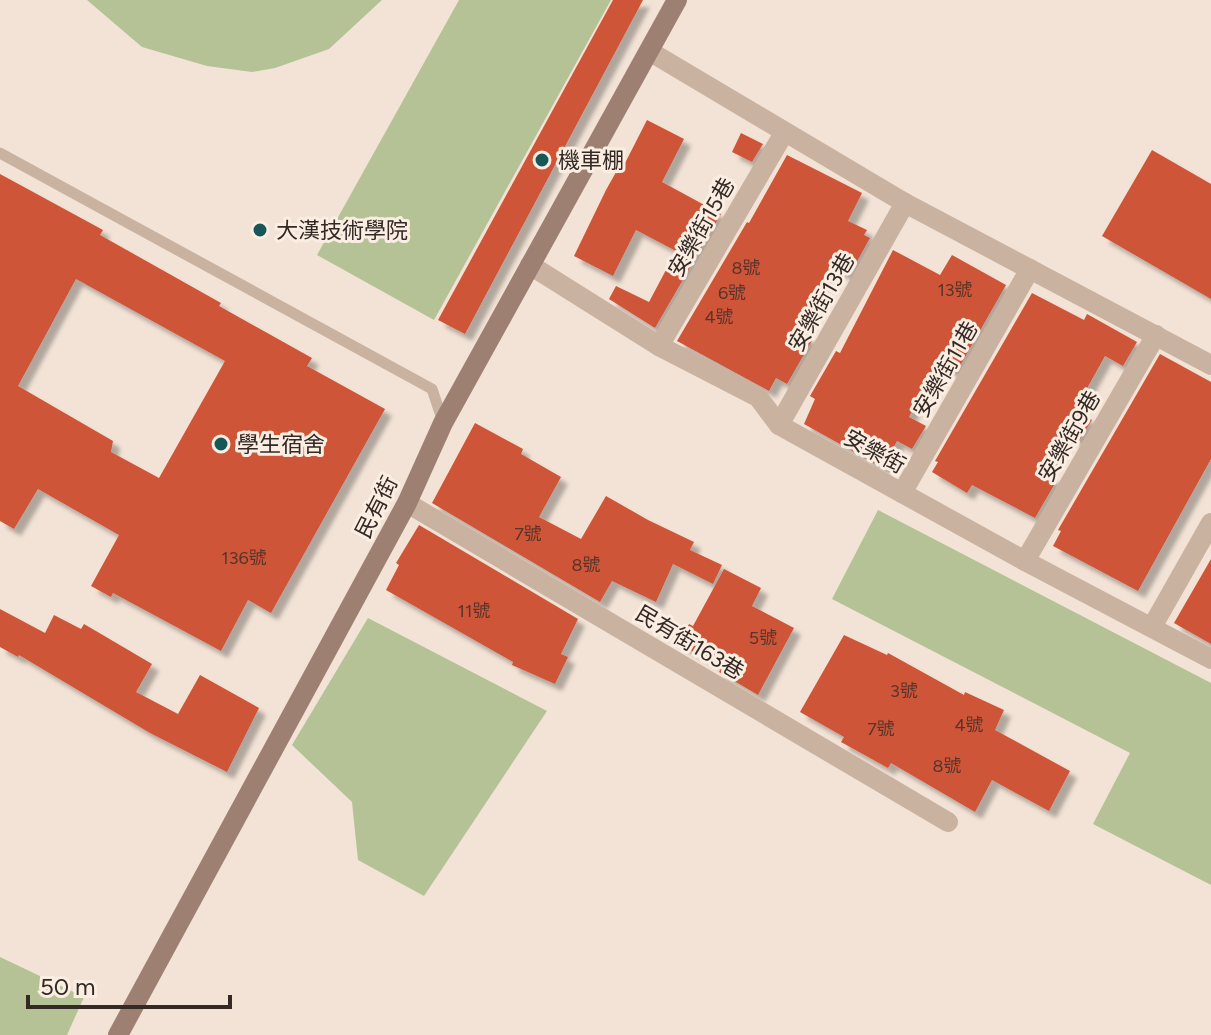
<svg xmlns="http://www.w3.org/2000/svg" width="1211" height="1035" viewBox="0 0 1211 1035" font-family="Figtree,'Noto Sans TC',sans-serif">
<defs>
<filter id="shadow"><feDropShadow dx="7" dy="7" stdDeviation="2" flood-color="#0004"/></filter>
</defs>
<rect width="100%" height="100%" fill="#f2e3d6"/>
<!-- green -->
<g fill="#b5c295">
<path d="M87 0H382L329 49 275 68 252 72 207 66 142 47Z"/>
<path d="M459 0H611L434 320 317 255Z"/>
<path d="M878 510 1211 683V885L1093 824 1130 753 832 599Z"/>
<path d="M368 618 547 711 424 896 358 860 352 802 292 745Z"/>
<path d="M0 957 84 997 67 1035H0Z"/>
</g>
<!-- building -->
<g fill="#ce5438" fill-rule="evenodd" filter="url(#shadow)">
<path d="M613 0H643L465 334 438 320Z"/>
<path d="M647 120 684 139 662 182 721 214 655 328 609 299 616 286 649 302 676 251 636 230 613 276 574 256 606 190 620 165 623 167Z"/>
<path d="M741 133 763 144 752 162 732 152Z"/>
<path d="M1152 150 1211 184V299L1102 236Z"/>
<path d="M787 155 862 193 848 221 867 230 864 235 870 238 849 276 830 266 797 331 813 339 787 384 776 378 769 391 677 341 747 222 749 223Z"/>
<path d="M0 174 103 230 100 235 221 303 219 306 312 358 307 366 385 409 271 613 248 600 221 651 113 593 111 597 91 586 119 535 38 489 14 529 0 521ZM76 279 225 361 159 478 111 452 113 441 18 386Z"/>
<path d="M893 250 940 275 952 255 1006 285 956 373 938 364 934 367 909 417 926 426 912 449 897 441 883 468 804 424 815 399 810 396 836 351 840 353Z"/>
<path d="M1032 293 1084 320 1087 314 1137 342 1123 366 1105 356 1075 410 1092 420 1079 441 1064 433 1043 473 1057 480 1035 518 972 485 967 493 932 472 938 462 935 461Z"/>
<path d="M1160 354 1211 382V459L1138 591 1053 546 1061 531 1058 530Z"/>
<path d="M475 423 523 449 521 454 561 477 539 517 581 539 606 496 648 520 694 542 690 550 722 565 713 584 673 564 656 602 612 581 600 602 432 503Z"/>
<path d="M419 525 578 619 561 654 568 657 555 684 512 665 513 662 386 590 399 565 396 563Z"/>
<path d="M1211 559V644L1174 623Z"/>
<path d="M724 569 761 588 752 606 794 628 758 695 719 672 722 667 679 644 689 624 693 626Z"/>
<path d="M0 609 45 633 54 615 81 629 84 624 152 664 136 692 178 714 200 675 259 708 227 772 150 733 19 655 18 657 0 647Z"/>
<path d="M844 635 887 655 888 653 964 695 965 692 1004 710 995 730 1070 771 1049 811 992 780 975 812 891 763 888 768 841 742 844 737 800 712Z"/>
</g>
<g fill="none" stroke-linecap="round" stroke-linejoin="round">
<!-- lane -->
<path stroke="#cab2a1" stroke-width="11" d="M0 153 432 389 443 422"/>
<!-- street -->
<g stroke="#cab2a1" stroke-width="20">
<path d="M649 51 905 203 1211 365"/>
<path d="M530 265 659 346 758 397 779 425 1025 561 1211 659"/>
<path d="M659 346 784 133"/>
<path d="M779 425 905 203"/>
<path d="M902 493 1030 269"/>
<path d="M407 503 948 822"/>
<path d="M1025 561 1156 335"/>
<path d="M1152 627 1211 523"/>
</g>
<!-- secondary -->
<path stroke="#9e8073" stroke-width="20" d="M118 1035 407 503 443 423 677 0"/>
</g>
<!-- markers -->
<g fill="#185758" stroke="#faeee2" stroke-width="3">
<circle cx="542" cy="160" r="8"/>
<circle cx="260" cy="230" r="8"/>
<circle cx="221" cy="444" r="8"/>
</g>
<g text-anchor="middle" stroke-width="6" stroke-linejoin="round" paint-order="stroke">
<!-- number labels -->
<g font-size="18" fill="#5a342a">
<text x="746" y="274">8號</text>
<text x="955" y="296">13號</text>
<text x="732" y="299">6號</text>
<text x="719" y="323">4號</text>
<text x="528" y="540">7號</text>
<text x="244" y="564">136號</text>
<text x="586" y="571">8號</text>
<text x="474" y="617">11號</text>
<text x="763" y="644">5號</text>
<text x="904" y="697">3號</text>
<text x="969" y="731">4號</text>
<text x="881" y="735">7號</text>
<text x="947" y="772">8號</text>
</g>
<!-- poi labels -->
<g font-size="22" fill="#342925" stroke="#faeee2" text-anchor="start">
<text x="558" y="168">機車棚</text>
<text x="276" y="238">大漢技術學院</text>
<text x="237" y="452">學生宿舍</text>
</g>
<!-- street labels -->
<g font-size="22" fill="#342925" stroke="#faeee2">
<text transform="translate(701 227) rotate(-60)" y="8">安樂街15巷</text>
<text transform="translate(821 302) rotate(-60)" y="8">安樂街13巷</text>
<text transform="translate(945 369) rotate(-60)" y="8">安樂街11巷</text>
<text transform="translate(1069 436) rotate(-60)" y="8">安樂街9巷</text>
<text transform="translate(875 451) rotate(29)" y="8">安樂街</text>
<text transform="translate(376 507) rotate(-63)" y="8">民有街</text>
<text transform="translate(690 642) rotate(31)" y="8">民有街163巷</text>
</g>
</g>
<!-- scale -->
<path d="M28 995v12h202v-12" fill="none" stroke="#342925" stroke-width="4"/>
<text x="40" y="995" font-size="24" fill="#342925" stroke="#faeee2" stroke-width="6" paint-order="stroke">50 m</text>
</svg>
